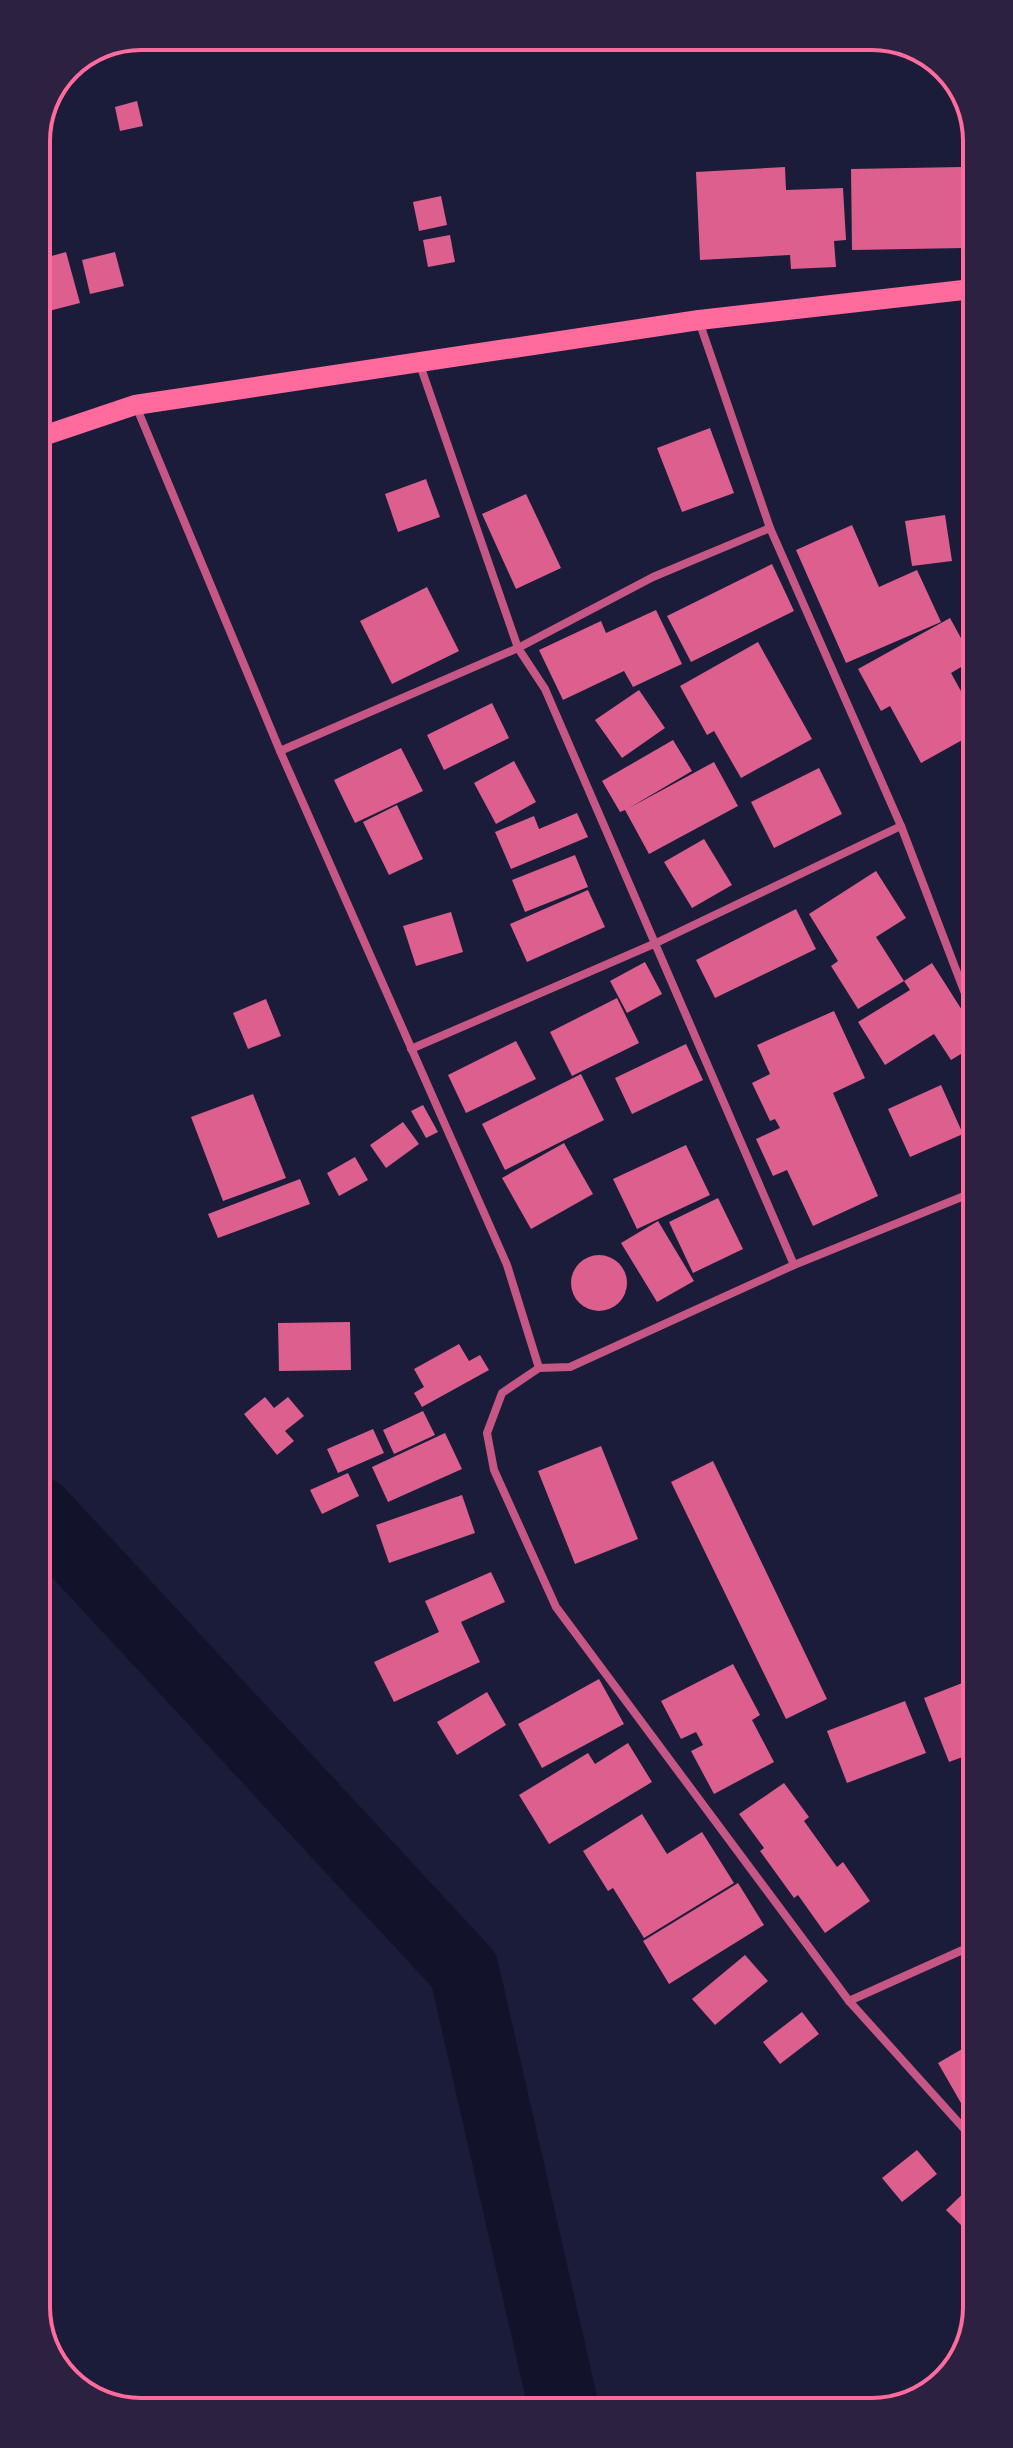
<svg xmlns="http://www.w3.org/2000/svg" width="1013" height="2448" viewBox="0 0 1013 2448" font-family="Lato,sans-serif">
<rect width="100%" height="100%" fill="#1b1b3a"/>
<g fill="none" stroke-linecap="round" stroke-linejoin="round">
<!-- river -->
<path stroke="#12122b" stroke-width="70" d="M39 1512 464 1970 564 2409"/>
</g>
<!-- building -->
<g fill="#dd5f8e">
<path d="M137 101 143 126 120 131 115 107Z"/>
<path d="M785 167 786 190 843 188 846 240 834 241 836 267 791 269 790 255 700 260 696 172Z"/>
<path d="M962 167 964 248 852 250 851 169Z"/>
<path d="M441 196 447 225 419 231 413 202Z"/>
<path d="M450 235 455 262 428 267 423 240Z"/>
<path d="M66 252 80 303 37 314V260Z"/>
<path d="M115 252 124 286 90 294 82 260Z"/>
<path d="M710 428 734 493 682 512 657 448Z"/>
<path d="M426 479 440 517 398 532 385 494Z"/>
<path d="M526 494 561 568 516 589 482 514Z"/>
<path d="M945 515 952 561 912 566 905 521Z"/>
<path d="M852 525 879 587 917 570 941 622 846 663 796 550Z"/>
<path d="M772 564 794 611 691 662 667 616Z"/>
<path d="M427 587 459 651 392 684 360 621Z"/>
<path d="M656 610 682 664 633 687 624 671 563 700 539 650 601 621 606 633Z"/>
<path d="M950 618 973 660 951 673 973 713V734L921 763 890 706 881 711 858 669Z"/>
<path d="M758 642 812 739 741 778 714 731 707 735 680 686Z"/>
<path d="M639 690 665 728 622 758 595 720Z"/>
<path d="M492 703 509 738 444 770 427 735Z"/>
<path d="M673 740 692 771 629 808 714 762 738 806 649 854 625 810 620 812 602 781Z"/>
<path d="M401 748 423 791 355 823 334 780Z"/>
<path d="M514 761 536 802 496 824 474 783Z"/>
<path d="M819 768 842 814 774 848 751 802Z"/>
<path d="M397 805 423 859 389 875 363 822Z"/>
<path d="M577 813 588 837 511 869 495 832 534 816 539 829Z"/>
<path d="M704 839 732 885 692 908 664 862Z"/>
<path d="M575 855 588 887 525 912 512 880Z"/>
<path d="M876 871 906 918 876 937 904 981 858 1009 831 966 838 961 809 914Z"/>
<path d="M588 890 605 927 527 962 510 924Z"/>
<path d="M973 891 974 921 962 896Z"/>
<path d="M796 909 816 949 715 998 696 960Z"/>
<path d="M451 912 463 952 416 966 403 926Z"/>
<path d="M645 962 662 994 627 1013 610 981Z"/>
<path d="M932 963 974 1029V1046L951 1060 934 1034 885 1065 858 1022 910 990 904 981Z"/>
<path d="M617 998 639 1043 572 1076 550 1032Z"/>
<path d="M266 999 281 1036 248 1049 233 1013Z"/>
<path d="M834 1011 865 1078 833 1093 878 1196 813 1226 787 1170 773 1176 756 1139 780 1128 775 1119 770 1121 752 1083 770 1074 757 1045Z"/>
<path d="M516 1041 536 1079 466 1113 448 1075Z"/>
<path d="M686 1044 703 1080 632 1114 615 1078Z"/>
<path d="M581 1074 604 1120 505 1170 482 1124Z"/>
<path d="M941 1085 963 1134 910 1157 888 1109Z"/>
<path d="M253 1094 286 1178 223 1201 191 1117Z"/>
<path d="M423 1105 438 1132 426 1138 411 1111Z"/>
<path d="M403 1122 419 1144 386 1168 370 1145Z"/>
<path d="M564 1143 593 1194 531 1229 502 1178Z"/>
<path d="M686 1145 710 1195 637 1229 613 1179Z"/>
<path d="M355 1157 368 1180 339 1196 327 1173Z"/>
<path d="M300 1179 310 1204 218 1238 208 1214Z"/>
<path d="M718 1198 743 1249 693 1273 669 1222Z"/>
<path d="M658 1221 694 1281 657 1302 621 1243Z"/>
<circle cx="599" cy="1283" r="28"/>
<path d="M350 1322 351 1370 279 1371 278 1323Z"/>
<path d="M459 1344 469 1361 480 1355 489 1370 422 1407 414 1393 424 1387 414 1369Z"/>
<path d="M265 1397 274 1408 288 1397 304 1416 285 1431 294 1441 277 1455 244 1414Z"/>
<path d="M423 1411 435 1435 394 1454 383 1430Z"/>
<path d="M373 1429 384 1453 338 1473 327 1449Z"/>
<path d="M445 1433 462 1469 388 1502 372 1467Z"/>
<path d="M601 1446 638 1539 575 1564 538 1471Z"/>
<path d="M713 1461 827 1699 786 1719 671 1482Z"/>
<path d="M348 1473 359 1496 322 1514 310 1490Z"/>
<path d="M462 1495 475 1533 389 1563 376 1525Z"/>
<path d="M491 1572 505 1602 461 1622 480 1662 394 1702 374 1662 439 1632 425 1601Z"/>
<path d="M733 1664 760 1715 752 1720 774 1762 714 1794 691 1751 703 1745 696 1732 681 1739 661 1701Z"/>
<path d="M975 1678 976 1752 949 1762 924 1698Z"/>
<path d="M599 1679 624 1724 542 1768 518 1724Z"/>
<path d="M487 1692 506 1725 457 1755 437 1722Z"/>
<path d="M905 1701 926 1753 847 1783 827 1731Z"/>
<path d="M628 1743 652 1782 549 1844 519 1795 588 1753 595 1764Z"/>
<path d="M784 1783 809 1817 804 1821 837 1867 843 1862 870 1901 825 1933 798 1895 794 1898 760 1851 764 1848 739 1814Z"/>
<path d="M642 1814 667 1854 702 1832 734 1883 644 1938 613 1888 608 1891 583 1851Z"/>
<path d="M738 1883 764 1925 669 1984 643 1941Z"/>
<path d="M745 1955 768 1981 715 2025 692 1999Z"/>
<path d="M802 2012 819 2034 780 2064 763 2042Z"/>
<path d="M976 2041 977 2113 969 2117 938 2063Z"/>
<path d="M917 2150 937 2174 902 2202 882 2178Z"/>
<path d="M977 2180V2222L967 2231 946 2210Z"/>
</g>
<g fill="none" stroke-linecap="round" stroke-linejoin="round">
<!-- minor -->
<g stroke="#c65784" stroke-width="8">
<path d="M699 321 770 528 901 826 974 1017"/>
<path d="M419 362 518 648 545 689 794 1265"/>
<path d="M136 406 280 751 507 1265 539 1368"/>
<path d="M280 751 518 648 653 577 770 528"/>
<path d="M411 1049 656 943 901 826"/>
<path d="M974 1192 794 1265 570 1367 539 1368 502 1393 487 1433 494 1470 556 1607 849 2001 977 2143"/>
<path d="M849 2001 976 1944"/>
</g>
<!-- primary -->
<path stroke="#ff6b9d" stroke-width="20" d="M37 438 135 405 699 320 972 289"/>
</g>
<!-- crop -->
<path d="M0 0H1013V2448H0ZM141 50H872A91 91 0 0 1 963 141V2307A91 91 0 0 1 872 2398H141A91 91 0 0 1 50 2307V141A91 91 0 0 1 141 50Z" fill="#2d2142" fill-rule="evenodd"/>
<path fill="none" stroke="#ff6b9d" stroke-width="4" d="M141 50H872A91 91 0 0 1 963 141V2307A91 91 0 0 1 872 2398H141A91 91 0 0 1 50 2307V141A91 91 0 0 1 141 50Z"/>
</svg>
